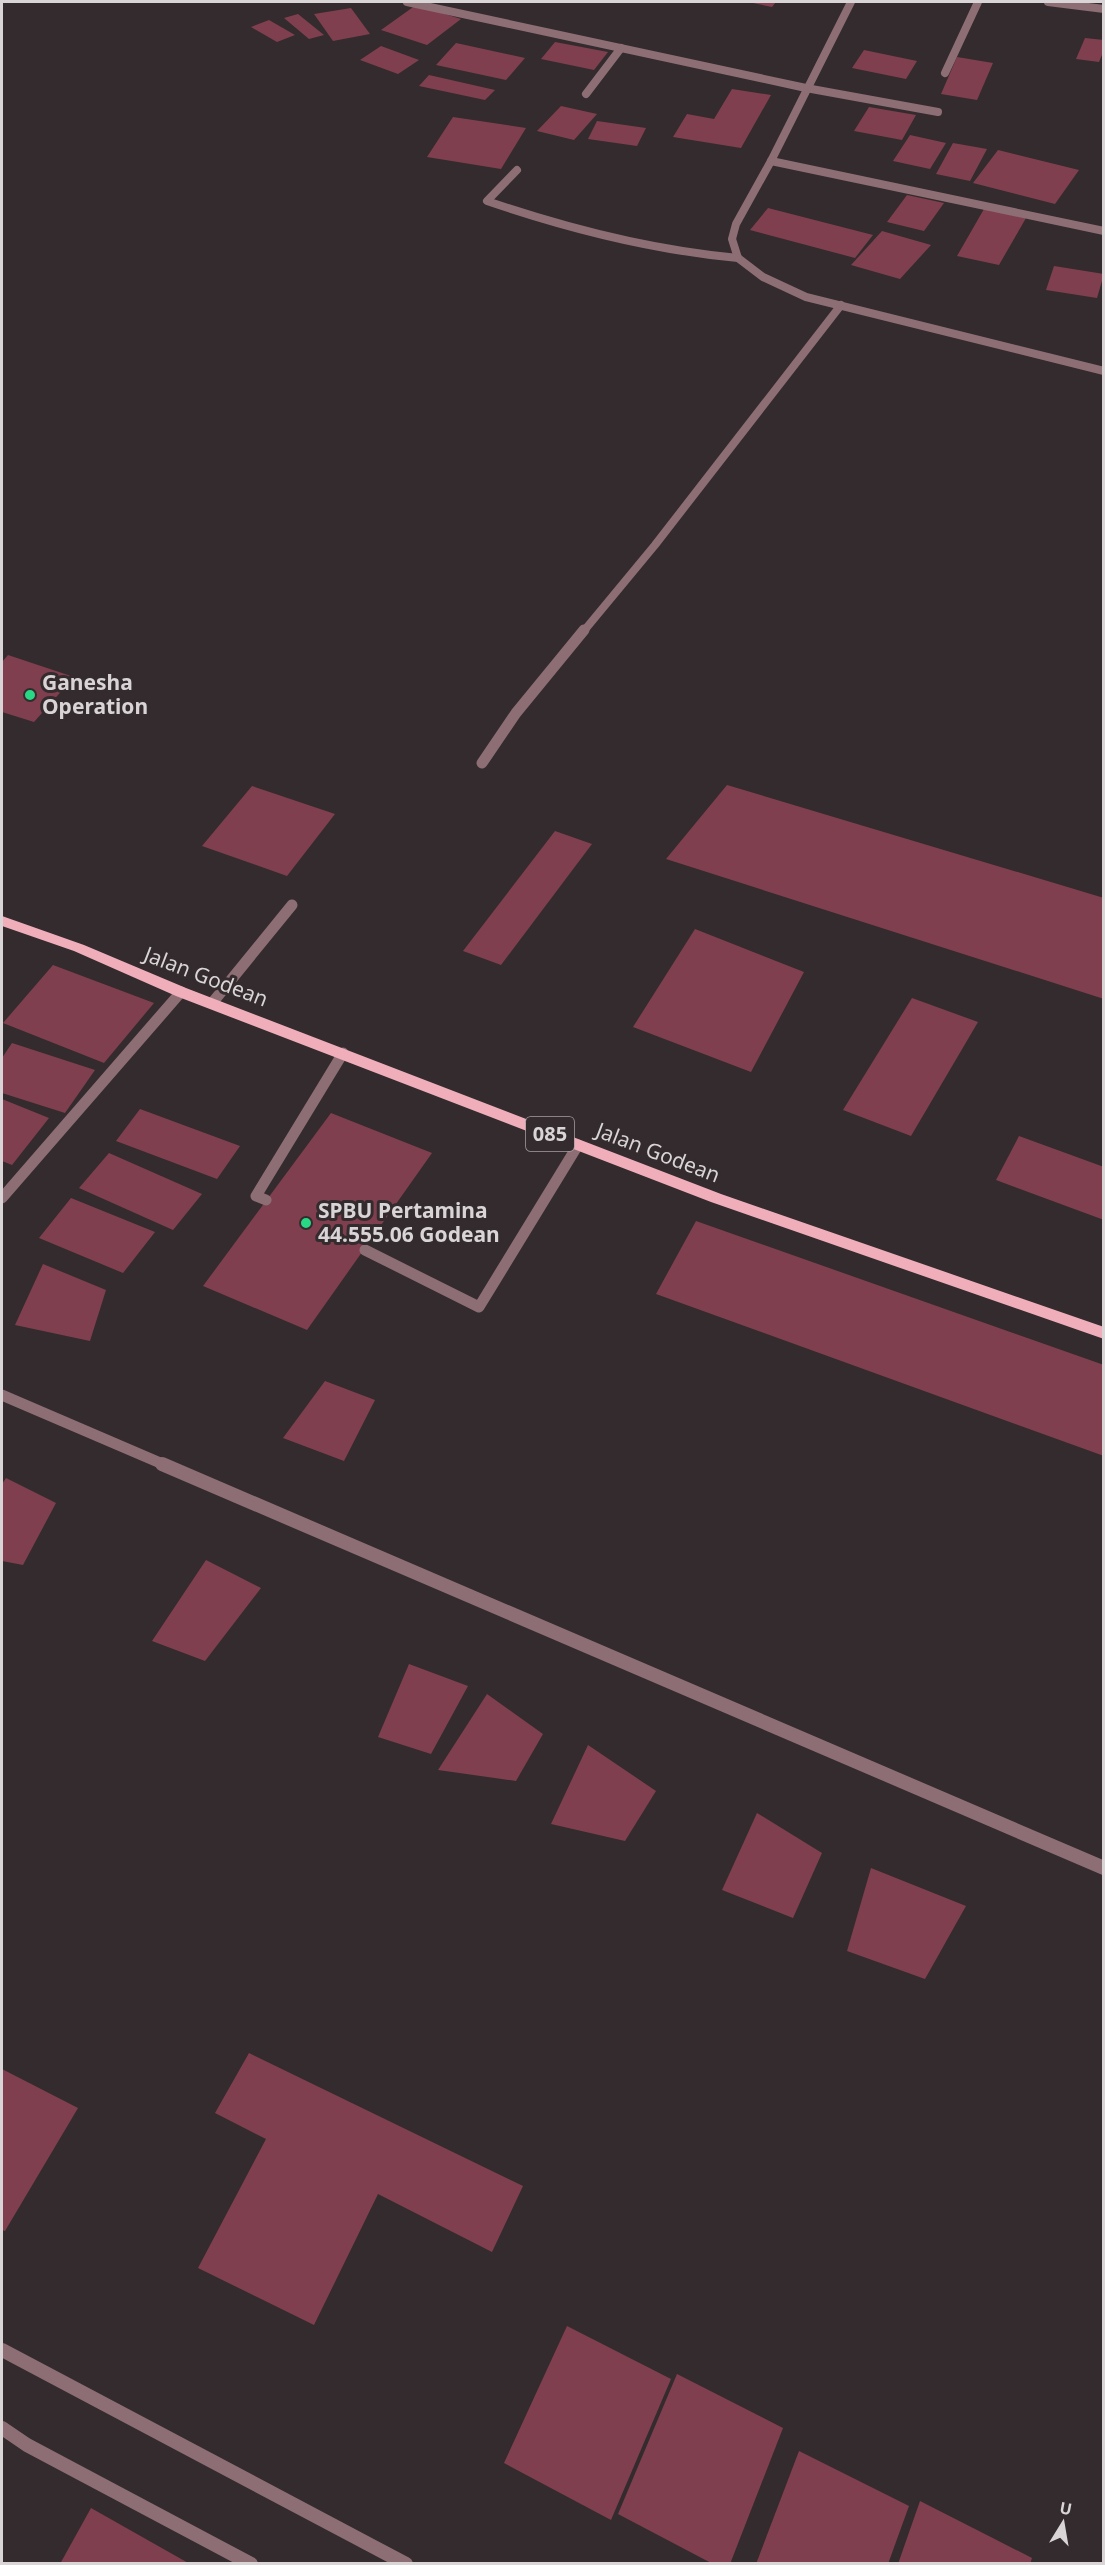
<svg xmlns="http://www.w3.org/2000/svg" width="1105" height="2565" viewBox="0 0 1105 2565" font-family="'Noto Sans',sans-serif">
<rect width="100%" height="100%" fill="#332b2d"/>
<!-- building -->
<g fill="#803f4f">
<path d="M748 2H776L772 7Z"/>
<path d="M416 5 461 19 427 45 381 30Z"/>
<path d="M351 8 370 34 333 41 314 14Z"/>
<path d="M298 14 324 35 309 39 284 18Z"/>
<path d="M269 20 295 35 277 42 251 27Z"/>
<path d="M1085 38 1104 40V50L1099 62 1076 59Z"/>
<path d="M555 42 608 52 594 70 541 59Z"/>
<path d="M456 43 525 58 506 80 436 65Z"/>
<path d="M381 46 419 60 398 74 360 60Z"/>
<path d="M864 50 917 61 906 79 852 68Z"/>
<path d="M957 57 993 63 977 100 941 94Z"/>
<path d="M429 75 495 90 485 100 419 86Z"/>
<path d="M732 89 771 95 741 148 673 137 687 114 714 119Z"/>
<path d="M561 106 597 114 574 140 537 131Z"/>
<path d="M869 107 916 115 902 140 854 131Z"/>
<path d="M453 117 526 128 501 169 427 157Z"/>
<path d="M597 121 646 128 637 146 588 139Z"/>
<path d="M910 135 946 143 930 169 893 161Z"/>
<path d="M953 143 987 149 970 181 936 174Z"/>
<path d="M998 150 1079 170 1055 204 973 183Z"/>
<path d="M907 195 944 203 924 231 887 222Z"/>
<path d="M768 208 873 235 855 258 750 230Z"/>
<path d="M984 209 1026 218 999 265 957 256Z"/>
<path d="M882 231 931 245 900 279 851 265Z"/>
<path d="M1054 266 1104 274 1097 298 1046 290Z"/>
<path d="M8 655 74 677 34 722 2 712V662Z"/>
<path d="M727 785 1104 898V999L666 859Z"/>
<path d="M252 786 335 814 287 876 202 846Z"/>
<path d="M555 831 592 844 501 965 463 951Z"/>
<path d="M695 929 804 972 751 1072 633 1027Z"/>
<path d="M53 965 154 1003 104 1063 3 1023Z"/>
<path d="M912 998 978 1022 911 1136 843 1110Z"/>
<path d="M12 1043 95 1070 65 1113 2 1093V1058Z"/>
<path d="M2 1099 49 1118 12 1165 2 1161Z"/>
<path d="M140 1109 240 1146 217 1179 116 1141Z"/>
<path d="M331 1113 432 1153 307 1330 203 1286Z"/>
<path d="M1019 1136 1104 1167V1220L996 1180Z"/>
<path d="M109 1153 202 1194 173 1230 79 1188Z"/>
<path d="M71 1198 155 1232 123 1273 39 1238Z"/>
<path d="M696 1221 1104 1365V1456L656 1294Z"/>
<path d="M43 1264 106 1290 90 1341 15 1325Z"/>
<path d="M325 1381 375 1400 344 1461 283 1438Z"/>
<path d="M6 1478 56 1503 23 1565 2 1561V1484Z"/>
<path d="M206 1560 261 1588 205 1661 152 1641Z"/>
<path d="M409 1664 468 1686 431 1754 378 1737Z"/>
<path d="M487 1694 543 1734 516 1781 438 1770Z"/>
<path d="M588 1745 656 1791 625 1841 551 1824Z"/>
<path d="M757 1813 822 1853 793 1918 722 1890Z"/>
<path d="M871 1868 966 1906 925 1979 847 1951Z"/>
<path d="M249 2053 523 2186 492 2252 378 2194 314 2325 198 2268 266 2139 215 2113Z"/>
<path d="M2 2069 78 2108 5 2231 2 2230Z"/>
<path d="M567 2326 671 2379 611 2520 504 2463Z"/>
<path d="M677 2374 783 2428 730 2564H713L618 2514Z"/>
<path d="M799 2451 909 2506 888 2564H756Z"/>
<path d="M920 2501 1032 2558 1030 2564H898Z"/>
<path d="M91 2508 190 2564H60Z"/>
</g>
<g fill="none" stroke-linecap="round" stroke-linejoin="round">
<!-- lane-far1 -->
<g stroke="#8e6e75" stroke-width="8">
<path d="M806 88 938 112"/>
<path d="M583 632 655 545 841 305"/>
</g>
<!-- lane -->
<g stroke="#8e6e75" stroke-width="11">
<path d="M482 763 516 713 584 630"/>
<path d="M266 1200 256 1196 343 1053"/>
<path d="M365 1250 479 1307 578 1145"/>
</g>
<!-- street-far2 -->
<g stroke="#8e6e75" stroke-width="8">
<path d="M407 2 806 88"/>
<path d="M851 2 771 161 736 224 732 239 738 258 763 277 806 297 1104 371"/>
<path d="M1048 2 1104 9"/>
<path d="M945 73 978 2"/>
<path d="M586 94 621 48"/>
<path d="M771 161 1104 231"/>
<path d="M517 170 487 201C569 229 651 250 738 258"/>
</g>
<!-- street-far1 -->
<g stroke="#8e6e75" stroke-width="11">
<path d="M213 1002 292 905"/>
<path d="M2 1198 181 992"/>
<path d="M2 1395 165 1465"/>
</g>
<!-- street -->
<g stroke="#8e6e75" stroke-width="14">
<path d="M162 1464 1104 1868"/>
<path d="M2 2350 406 2564"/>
<path d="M2 2428 27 2445 251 2564"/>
</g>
<!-- primary -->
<path fill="#f0aebb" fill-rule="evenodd" d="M2 916 84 945 186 988 721 1194 1104 1327V1339L711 1202 176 996 74 951 2 926Z"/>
</g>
<!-- markers -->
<g fill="#28d885" stroke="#332b2d" stroke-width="2">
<circle cx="30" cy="695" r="6"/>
<circle cx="306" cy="1223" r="6"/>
</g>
<g text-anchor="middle" stroke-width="6" stroke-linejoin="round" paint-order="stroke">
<!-- shield labels -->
<rect fill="#332b2d" stroke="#a7a1a3" stroke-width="1.5" x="526" y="1117" width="48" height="34" rx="4.5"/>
<g font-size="20" font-weight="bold" fill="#d9d4d5">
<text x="550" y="1141">085</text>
</g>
<!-- poi labels -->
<g font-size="21" font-weight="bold" fill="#d9d4d5" stroke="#332b2d" text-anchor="start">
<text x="42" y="690">Ganesha<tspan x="42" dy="24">Operation</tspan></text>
<text x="318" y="1218">SPBU Pertamina<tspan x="318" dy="24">44.555.06 Godean</tspan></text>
</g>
<!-- street labels -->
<g font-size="21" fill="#d9d4d5" stroke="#332b2d">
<text transform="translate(206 977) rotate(21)" y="7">Jalan Godean</text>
<text transform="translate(658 1153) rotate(21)" y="7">Jalan Godean</text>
</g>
</g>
<!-- border -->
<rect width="1105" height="2565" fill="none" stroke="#d9d4d5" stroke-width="6"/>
<!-- north arrow -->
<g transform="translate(1063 2523) rotate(11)" stroke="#332b2d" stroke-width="4.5" paint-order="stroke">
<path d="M0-4.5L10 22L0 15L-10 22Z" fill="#d9d4d5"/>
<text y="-9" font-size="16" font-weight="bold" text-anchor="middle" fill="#d9d4d5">U</text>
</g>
</svg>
